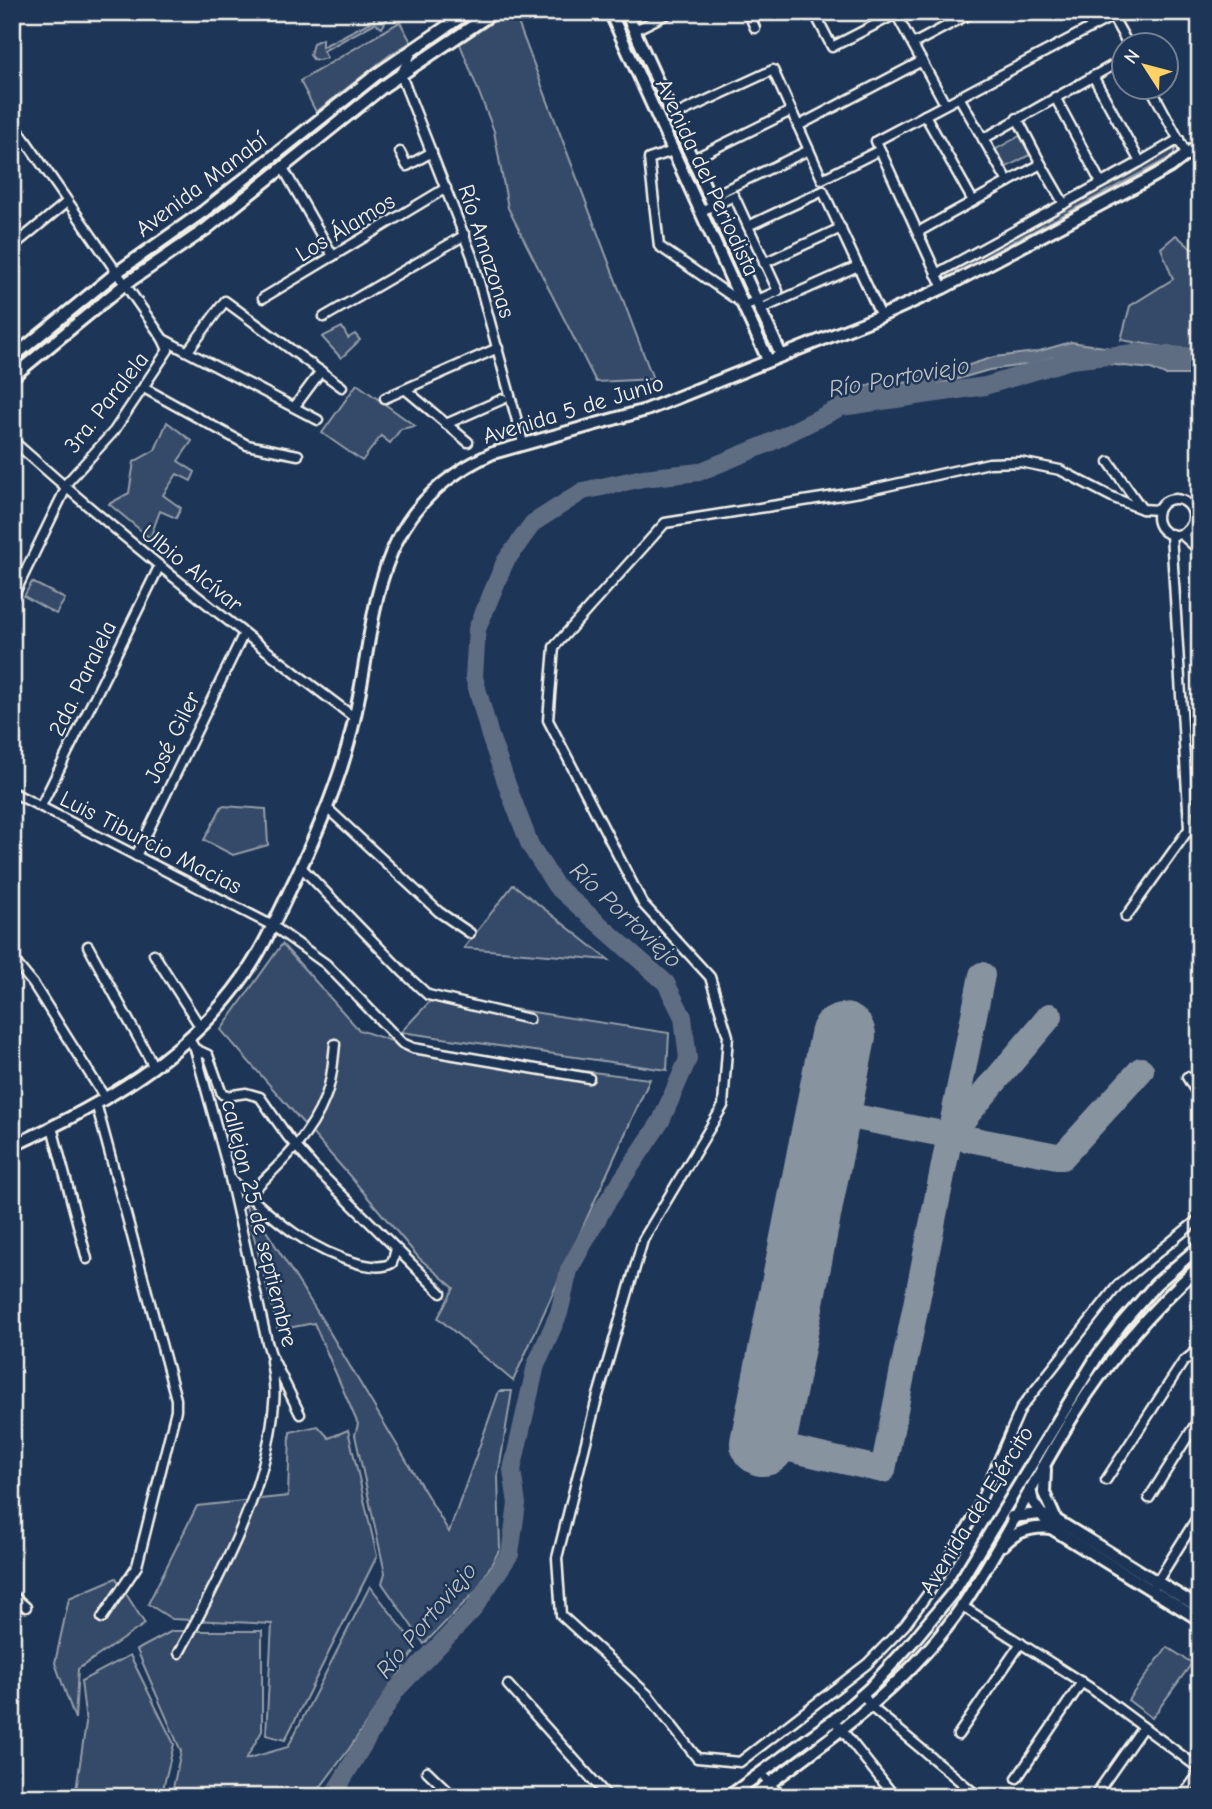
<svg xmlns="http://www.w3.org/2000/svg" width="1212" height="1809" viewBox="0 0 1212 1809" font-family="'Comic Neue',sans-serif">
<rect width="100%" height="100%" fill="#1d3557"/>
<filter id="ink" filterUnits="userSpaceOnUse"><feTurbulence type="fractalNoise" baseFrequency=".0143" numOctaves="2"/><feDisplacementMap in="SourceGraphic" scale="14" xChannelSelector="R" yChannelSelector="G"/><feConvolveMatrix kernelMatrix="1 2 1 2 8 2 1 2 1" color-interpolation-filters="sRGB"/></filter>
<g filter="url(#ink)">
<!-- green -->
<g fill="#354a67" stroke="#949ea8" stroke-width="2">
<path d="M375 12 385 14 387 19 382 28 375 23 323 51 327 58 318 60 313 59 310 55 313 43 322 39V47L374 20Z"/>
<path d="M508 12H514L653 379 596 382 508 208 494 131 460 44Z"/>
<path d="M400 22 411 42 391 54 316 112 300 81Z"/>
<path d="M1025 133 1035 152 1001 170 991 152Z"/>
<path d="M1175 148 1174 154 1169 158 948 277 946 272Z"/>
<path d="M1176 235 1192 249 1200 246V353L1121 340 1130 306 1173 279 1161 248Z"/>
<path d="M342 327 348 338 355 334 360 340 341 358 322 337Z"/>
<path d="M357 384 415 426 401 429 390 443 381 436 362 461 322 433Z"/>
<path d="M167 422 192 441 178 461 195 472 191 481 177 474 163 495 181 508 176 518 160 511 150 538 109 504 129 493 134 462 155 450Z"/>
<path d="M32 582 65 599 56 614 24 596Z"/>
<path d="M222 806 266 809 268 845 233 855 204 840Z"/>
<path d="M513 885H514L609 960 464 948Z"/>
<path d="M282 944 359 1030 421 1051 650 1079 513 1381 438 1318 454 1288 419 1258 348 1174 221 1030Z"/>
<path d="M434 997 669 1033 667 1070 401 1032Z"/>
<path d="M243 1194 323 1321 449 1532 499 1391H512L498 1476 500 1549 477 1590 424 1644 382 1583 385 1573 355 1435 358 1424 314 1323 278 1330Z"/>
<path d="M318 1426 329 1438 348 1430 377 1556 285 1740 266 1735 272 1624 172 1619 148 1604 197 1506 288 1496 290 1432Z"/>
<path d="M116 1578 145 1624 78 1669 75 1719 55 1663 69 1598Z"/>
<path d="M370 1586 417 1647 349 1749 313 1797H171L181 1751 137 1650 172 1631H262V1731L246 1759 288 1747Z"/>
<path d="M1167 1647 1192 1663 1152 1718 1128 1700Z"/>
<path d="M130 1655 174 1744 161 1797H75L86 1723 81 1681Z"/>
</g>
<!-- water -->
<path fill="#5e6d82" stroke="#9aa2ab" stroke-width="2" d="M1071 342 1117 349 1135 356 1167 358 1180 363 1200 362V375H1165L1151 369 1107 364 1101 361 1072 357H1053L1032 364 989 370 910 393 847 402 842 399 855 383 858 386H866L876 382 897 384 909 382 944 368 966 366 994 357 1036 352Z"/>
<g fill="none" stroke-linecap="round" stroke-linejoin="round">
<!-- river -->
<path stroke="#5e6d82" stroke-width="18" d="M332 1797 396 1690 472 1611 510 1554 517 1504 512 1470 536 1365 559 1313 569 1270 605 1205 661 1121 688 1059 683 1017 666 983 556 886 530 845 510 793 490 736 474 677 477 629 505 562 533 523 583 491 643 478 699 472 767 444 841 407 985 386 1071 360 1134 353 1200 357"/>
<!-- taxiway -->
<g stroke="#8893a0" stroke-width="26">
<path d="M829 1112 1062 1157 1141 1070"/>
<path d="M953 1131 1050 1016"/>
<path d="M763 1443 883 1470 982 975"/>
</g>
<!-- runway -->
<path stroke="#8893a0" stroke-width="66" d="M763 1443 843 1036"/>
<defs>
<g id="street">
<path d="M748 12 755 28"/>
<path d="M814 12 832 47 896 14"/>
<path d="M895 12 945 104"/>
<path d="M1111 14 1129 46"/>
<path d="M635 30 671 12"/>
<path d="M913 44 973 12"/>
<path d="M411 53 401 75 472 256 523 443"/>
<path d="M1093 76 1140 162"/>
<path d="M1151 88 1187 155"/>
<path d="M1055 97 1101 183"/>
<path d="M925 115 973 201"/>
<path d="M673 116 773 70 822 179 880 150"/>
<path d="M1017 118 1041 164"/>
<path d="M12 121 163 339 168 350 114 431 64 486"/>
<path d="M798 126 922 61"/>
<path d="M983 139 1124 59"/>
<path d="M673 151 649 159 659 246 740 302"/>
<path d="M400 152 407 166 432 152"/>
<path d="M693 159 791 111"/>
<path d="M283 168 333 256"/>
<path d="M1008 182 1041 164 1064 204"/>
<path d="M710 197 809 150"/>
<path d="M701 211 734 196 778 291 744 306"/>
<path d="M748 226 823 191 881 316"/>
<path d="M918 232 1008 182 959 97"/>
<path d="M12 247 67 202"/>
<path d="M764 263 841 228"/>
<path d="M936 274 1140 162 1179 139"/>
<path d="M943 288 876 141 1113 16"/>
<path d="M263 298 446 188"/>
<path d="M761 309 858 266"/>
<path d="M324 317 465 235"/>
<path d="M163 339 318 420"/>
<path d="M188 351 225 301 342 387"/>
<path d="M144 388 247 445 298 455"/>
<path d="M406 390 468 442"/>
<path d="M385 398 498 348"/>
<path d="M295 406 321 371"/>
<path d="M446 424 503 399"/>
<path d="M12 440C122 538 237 630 355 718"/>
<path d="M1109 462 1142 509 1158 510"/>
<circle cx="1175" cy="517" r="18"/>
<path d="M1142 509 1114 498 1060 470 1020 462 989 463 860 492 665 523 554 647 548 720 643 904 710 977 728 1036 723 1106 643 1240 595 1406 557 1558 561 1615 648 1695 697 1758 740 1762 867 1664 905 1625 930 1591 974 1516 1021 1408 1118 1285 1200 1218"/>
<path d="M1171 534 1188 808 1200 803"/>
<path d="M1181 534 1200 551"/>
<path d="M12 599 66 488"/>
<path d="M12 792 273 926 326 964 402 1043 413 1048 589 1078"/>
<path d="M41 806 159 567"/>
<path d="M327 808 439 912 470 933"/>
<path d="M136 856 243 635"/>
<path d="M301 867 403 972 428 995 529 1019"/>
<path d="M1126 917 1189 829 1188 808"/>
<path d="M88 946 154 1067"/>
<path d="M154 954 201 1028"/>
<path d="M12 958 34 985 105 1098"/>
<path d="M189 1039 195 1049 227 1165 267 1342 271 1355 300 1414"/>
<path d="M195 1049 208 1055 222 1094 226 1096 246 1093 260 1097 288 1137 313 1166 441 1293"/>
<path d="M1187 1077 1200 1098"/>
<path d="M96 1103 176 1399V1410L137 1566 102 1618"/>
<path d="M52 1127 87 1259"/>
<path d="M231 1180C271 1216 306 1250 360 1264 371 1266 381 1269 392 1263L396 1249"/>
<path d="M237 1206C270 1173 308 1143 325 1098 332 1081 333 1062 335 1044"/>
<path d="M1106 1480 1183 1362 1200 1348"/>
<path d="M1149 1498 1200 1417"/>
<path d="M1155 1585 1200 1513"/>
<path d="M12 1595 26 1607"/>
<path d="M962 1606 1092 1689 1200 1769"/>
<path d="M179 1653C219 1579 268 1489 274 1403 276 1389 273 1375 271 1361"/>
<path d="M508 1685 608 1797"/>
<path d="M863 1694 871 1707 979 1797"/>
<path d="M838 1725 895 1797"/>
<path d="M958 1735 1021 1643"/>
<path d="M427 1771 454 1797"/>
<path d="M761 1773 781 1797"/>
<path d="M1017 1778 1082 1682"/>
<path d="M1094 1797 1143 1727"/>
<path d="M1182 1797 1200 1772"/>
</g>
<g id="secondary">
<path d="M610 12 768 360"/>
<path d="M626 12 781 355"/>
<path d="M12 358 116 273 204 211 376 75 468 12"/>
<path d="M12 377 124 285 206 229 384 86 494 12"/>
<path d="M12 1146C100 1106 188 1057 244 976 262 950 275 921 289 892 312 844 334 796 348 745 381 627 359 513 493 453L646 410 881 316 943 288 1147 180 1170 167 1200 144"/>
<path d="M1045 1469 1044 1493 1056 1520"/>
<path d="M1030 1489 1033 1502 1051 1528 1200 1620"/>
<path d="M1012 1517 1040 1514 1056 1520 1200 1608"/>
<path d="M1003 1545C1016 1531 1032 1526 1051 1528"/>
<path d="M728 1797 835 1719 870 1688 913 1641 955 1590 1098 1355 1122 1323 1156 1284 1200 1246"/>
<path d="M751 1797C828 1740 908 1686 963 1605 1003 1544 1035 1478 1073 1416 1108 1360 1150 1310 1200 1266"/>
</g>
</defs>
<!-- street casing -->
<use href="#street" stroke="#f4f1e8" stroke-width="13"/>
<!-- secondary casing -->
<use href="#secondary" stroke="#f4f1e8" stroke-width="16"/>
<!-- street -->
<use href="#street" stroke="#1d3557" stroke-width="8"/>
<!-- secondary -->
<use href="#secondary" stroke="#1d3557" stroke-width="10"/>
</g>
</g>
<g text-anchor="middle" stroke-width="5" stroke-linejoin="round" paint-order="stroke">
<!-- street labels -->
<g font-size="23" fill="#f4f1e8" stroke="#1d3557">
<text transform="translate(708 177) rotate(65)" y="8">Avenida del Periodista</text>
<text transform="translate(201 184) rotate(-37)" y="8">Avenida Manabí</text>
<text transform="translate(345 227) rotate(-31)" y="8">Los Álamos</text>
<text transform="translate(487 251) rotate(72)" y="8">Río Amazonas</text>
<text transform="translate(106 402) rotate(-52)" y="8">3ra. Paralela</text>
<text transform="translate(573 409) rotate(-17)" y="8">Avenida 5 de Junio</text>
<text transform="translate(192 568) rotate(39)" y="8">Ulbio Alcívar</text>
<text transform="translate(82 678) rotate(-64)" y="8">2da. Paralela</text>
<text transform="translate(172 737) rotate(-64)" y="8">José Giler</text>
<text transform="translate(151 842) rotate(27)" y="8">Luis Tiburcio Macias</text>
<text transform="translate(260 1223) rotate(76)" y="8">callejon 25 de septiembre</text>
<text transform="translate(976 1510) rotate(-58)" y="8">Avenida del Ejército</text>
</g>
<!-- water labels -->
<g font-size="24" font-style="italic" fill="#c0c3c4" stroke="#1d3557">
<text transform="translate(899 377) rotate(-10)" y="8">Río Portoviejo</text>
<text transform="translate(626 915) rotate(43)" y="8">Río Portoviejo</text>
<text transform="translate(426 1620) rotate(-50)" y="8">Río Portoviejo</text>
</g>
</g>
<!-- margin -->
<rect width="1212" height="1809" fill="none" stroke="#1d3557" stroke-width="42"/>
<rect x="21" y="21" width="1170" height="1767" fill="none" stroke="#f4f1e8" stroke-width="2.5" filter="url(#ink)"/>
<!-- north arrow -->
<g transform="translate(1145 66) rotate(306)"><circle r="33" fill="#1d3557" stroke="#738091" stroke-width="2"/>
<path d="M0-5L12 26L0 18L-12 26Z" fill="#ffd166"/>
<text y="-10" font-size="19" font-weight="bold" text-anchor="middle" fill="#f4f1e8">N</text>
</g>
</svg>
